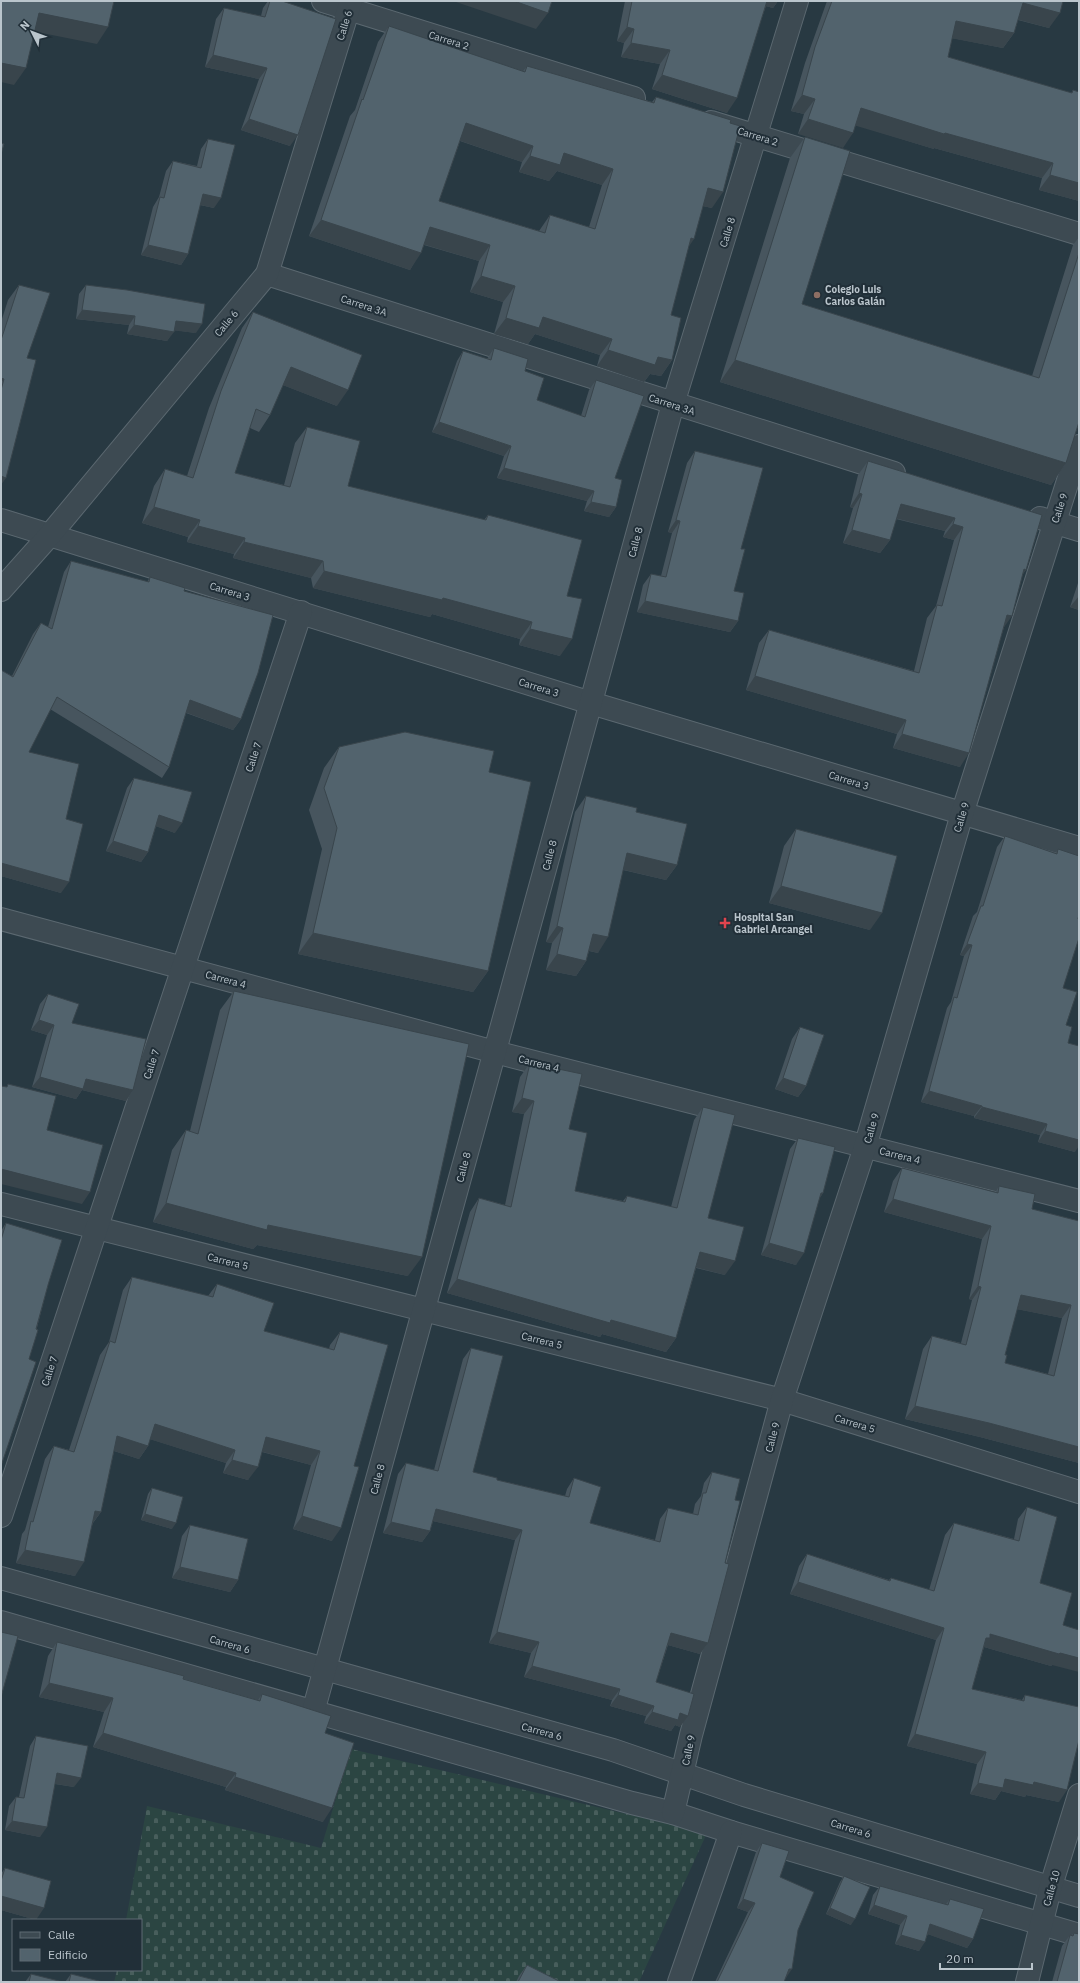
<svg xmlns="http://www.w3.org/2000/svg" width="1080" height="1983" viewBox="0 0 1080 1983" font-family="'IBM Plex Sans',sans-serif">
<defs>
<pattern id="cemetery-stones" width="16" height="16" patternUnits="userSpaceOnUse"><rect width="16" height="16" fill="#2b4542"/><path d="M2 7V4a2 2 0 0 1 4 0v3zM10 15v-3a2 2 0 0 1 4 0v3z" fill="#485e5c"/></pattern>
</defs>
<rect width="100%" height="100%" fill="#283942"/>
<!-- cemetery -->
<path fill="url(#cemetery-stones)" d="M351 1749 707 1833 639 1982H114L117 1970H141V1920H126L147 1806 321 1848Z"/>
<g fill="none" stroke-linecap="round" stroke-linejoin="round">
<defs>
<g id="street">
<path d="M323 1 634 98"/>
<path d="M711 122 1079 234"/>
<path d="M267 274 894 473"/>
<path d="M1040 518 1079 530"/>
<path d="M1 520 591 703 1079 848"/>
<path d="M1 590 49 536 267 274 351 1"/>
<path d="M1 919 495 1052 1079 1201"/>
<path d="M1 1204 782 1400 1079 1492"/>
<path d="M1 1516 301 612"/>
<path d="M1 1578 613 1750 744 1795 1079 1896"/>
<path d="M1 1622 632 1803 673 1813 731 1832 1079 1935"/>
<path d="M313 1712 673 404 797 1"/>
<path d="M673 1813 691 1735 782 1400 865 1147 962 814 1079 446"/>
<path d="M679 1982 731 1832"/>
<path d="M1027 1982 1050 1889 1079 1795"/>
</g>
</defs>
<!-- street casing -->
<use href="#street" stroke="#5b6870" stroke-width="24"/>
<!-- street -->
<use href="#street" stroke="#3d4a52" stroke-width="22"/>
</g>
<!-- wall -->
<g fill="#47555e" fill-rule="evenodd">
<path d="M268 1H282L290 146 241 130 259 79 205 67 216 19 224 8 261 16 263 8Z"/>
<path d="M625 1H778L773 8 766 6 727 113 652 89 660 64 621 57 624 43 617 41Z"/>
<path d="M827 1H1063L1049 28 1018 20 1014 33 1003 48 952 38 948 57 1071 93 1073 90 1079 92V201L1039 190 1042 178 934 148V149L856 125 798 134 804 114 791 111 805 63Z"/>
<path d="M389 26 523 71 527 66 652 102 656 97 712 208 703 206 688 247 671 315 672 360 661 376 650 374 644 382 597 366 600 355 535 334 528 344 494 334 503 302 470 292 479 261 424 245 410 270 309 236 350 116 355 110 378 42ZM460 141 522 162 519 172 549 181 557 171 602 185 589 227 550 215 539 231 439 201Z"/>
<path d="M805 137 802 304 1032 376 1073 245 1079 237V422L1066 463 1051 485 720 382 790 158Z"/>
<path d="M208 139 214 208 200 205 188 254 181 265 141 255 153 207 159 197 166 171 173 161 197 166 201 149Z"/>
<path d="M19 285 27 358 1 485V322L8 300Z"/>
<path d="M86 285 196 333 174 330 167 341 127 334 129 325 76 319 79 294Z"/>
<path d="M253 312 337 406 283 385 270 415 259 432 250 428 235 473 284 485 295 443 307 427 348 486 484 520 488 515 567 596 560 656 519 645 520 639 432 614 430 617 313 588 311 578 233 558 234 554 187 542 188 537 142 523 154 486 165 469 187 476 209 408 242 328Z"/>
<path d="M494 348 525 371 537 400 581 416 589 390 596 380 615 478 616 507 609 517 584 511 587 501 497 478 504 456 432 432 457 361 463 351 487 359Z"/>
<path d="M695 451 741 549 734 591 738 621 730 632 637 612 643 585 651 574 661 576 672 533 668 532 687 463Z"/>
<path d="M868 461 1042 515 1026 570 1022 575 1004 627 960 767 893 748 897 734 746 690 759 643 769 630 914 671 927 618 936 606 954 540 943 537 945 531 896 519 890 540 880 553 843 543 853 508 850 507 858 475Z"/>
<path d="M71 561 147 582 150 577 184 591 241 719 233 730 186 713 169 767 162 778 50 709 29 752 66 819 61 893 1 876V670L12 676 33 634 41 623 48 627 64 572Z"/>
<path d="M1079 580V610L1070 607Z"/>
<path d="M339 747 489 772 488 971 473 992 298 954 322 849 309 810 324 768Z"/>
<path d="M134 778 175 833 156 826 148 852 141 862 106 851 127 788Z"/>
<path d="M586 796 636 812 677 865 666 880 623 870 598 953 589 951 586 961 576 976 546 970 552 943 546 942 575 812Z"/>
<path d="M796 829 870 930 769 903 784 846Z"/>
<path d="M1005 836 1056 853 1058 849 1078 919 1063 988 1066 1025 1068 1043 1075 1152 1038 1142 1040 1135 974 1118V1116L921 1102 947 1008 951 1002 964 956 960 955 973 916 977 912 997 847Z"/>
<path d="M234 991 408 1276 257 1245 253 1249 153 1222 172 1150 186 1130 190 1131 220 1010Z"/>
<path d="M48 994 72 1023 133 1090 126 1101 82 1090 76 1099 32 1087 47 1035 31 1030 40 1004Z"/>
<path d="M800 1027 806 1086 798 1097 775 1089 792 1039Z"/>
<path d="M530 1063 569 1129 575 1191 623 1201 627 1196 671 1207 694 1120 703 1107 708 1218 725 1275 696 1268 676 1338 666 1352 602 1334 600 1337 447 1293 470 1212 479 1198 505 1205 524 1114 512 1112 520 1077Z"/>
<path d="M798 1138 823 1193 819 1199 796 1265 761 1255 790 1149Z"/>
<path d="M902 1168 995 1193 999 1186 1032 1209 1079 1221V1463L980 1437 905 1419 923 1349 932 1336 961 1343 972 1300 969 1299 982 1239 884 1212 893 1181ZM1017 1309 1062 1318 1048 1374 1005 1363V1355Z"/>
<path d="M6 1223 48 1285 1 1466V1231Z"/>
<path d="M132 1277 208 1296 217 1284 264 1331 329 1349 330 1345 340 1332 332 1541 293 1529 311 1465 262 1452 248 1480 223 1473 226 1463 150 1439 148 1446 139 1459 114 1451 101 1512 93 1523 75 1576 16 1563 22 1534 25 1530 45 1459 54 1446 69 1450 100 1355 109 1342 123 1290Z"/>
<path d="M471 1348 473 1472 497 1480 565 1496 567 1489 574 1478 590 1523 655 1540 660 1519 668 1508 693 1514 695 1504 701 1496 704 1483 712 1472 735 1500 725 1563 708 1643 700 1654 668 1645 656 1682 680 1727 675 1725 671 1731 644 1723 646 1716 610 1706 612 1700 524 1677 531 1653 489 1643 515 1540 433 1521 430 1531 422 1542 383 1533 398 1474 406 1463 434 1470 463 1359Z"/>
<path d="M152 1488 172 1529 141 1520 148 1494Z"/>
<path d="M1027 1507 1040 1583 1052 1665 1051 1666 984 1647 972 1689 1022 1700 1025 1695 1059 1802 1026 1795 1025 1797 1001 1791 995 1800 970 1794 977 1764 907 1746 936 1640 790 1594 799 1566 807 1554 889 1580 891 1578 929 1590 945 1535 954 1523 1014 1539 1018 1519Z"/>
<path d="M190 1525 238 1580 230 1592 172 1578 182 1536Z"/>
<path d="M57 1642 258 1700 262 1694 325 1733 323 1822 225 1790 226 1787 93 1747 104 1712 39 1697 48 1656Z"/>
<path d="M36 1736 74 1787 55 1784 40 1837 5 1830 9 1806 16 1797H19L30 1746Z"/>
<path d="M762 1843 780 1877 798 1930 786 1978H785L784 1982H715L748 1912 737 1908 756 1852Z"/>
<path d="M5 1868 36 1920 1 1910V1874Z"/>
<path d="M844 1876 851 1925 826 1914 840 1882Z"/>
<path d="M880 1886 946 1904 950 1899 973 1939 967 1948 928 1934 919 1951 895 1944 900 1925 868 1914 873 1895Z"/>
<path d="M1074 1933 1079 1982H1052L1062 1946 1070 1935H1072Z"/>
<path d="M527 1965 561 1982H516L519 1976Z"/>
<path d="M31 1974 29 1982H25Z"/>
<path d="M71 1974 103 1982H65Z"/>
</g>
<!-- shaded-wall -->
<g fill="#39454c">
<path d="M453 1H514L548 13 536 29Z"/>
<path d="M763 1H778L773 8 761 5Z"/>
<path d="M1023 3 1060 13 1049 28 1012 18Z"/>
<path d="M39 13 108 27 97 44 27 30Z"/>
<path d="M956 21 1014 33 1003 48 945 37Z"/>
<path d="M627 27 634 29 624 43 617 41Z"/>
<path d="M631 43 670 50 660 64 621 57Z"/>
<path d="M213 55 267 68 259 79 205 67Z"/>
<path d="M1 63 26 68 14 85 1 82Z"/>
<path d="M662 75 737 98 727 113 652 89Z"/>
<path d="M802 95 815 99 804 114 791 111Z"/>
<path d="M861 108 945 133 1053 163 1042 178 934 148V149L850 124Z"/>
<path d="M249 119 298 135 290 146 241 130Z"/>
<path d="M808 119 853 133 843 148 798 134Z"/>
<path d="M466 123 533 146 522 162 455 139Z"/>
<path d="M564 153 613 169 602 185 557 171 549 181 519 172 530 156Z"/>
<path d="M1050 175 1079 183V201L1039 190Z"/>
<path d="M708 188 723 192 712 208 697 205Z"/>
<path d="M203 194 221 198 214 208 196 204Z"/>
<path d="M321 220 421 253 410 270 309 236Z"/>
<path d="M430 227 490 245 479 261 419 243Z"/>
<path d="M691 238 694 239 683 255Z"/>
<path d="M148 245 188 254 181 265 141 255Z"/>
<path d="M481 276 515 286 503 302 470 292Z"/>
<path d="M82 310 135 316 129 325 76 319Z"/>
<path d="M543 317 612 339 600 355 535 334 528 344 494 334 506 318Z"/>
<path d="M176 321 202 324 196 333 170 330Z"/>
<path d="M134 325 174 332 167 341 127 334Z"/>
<path d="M608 350 658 357 672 360 661 376 650 374 644 382 597 366Z"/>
<path d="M735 360 1066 463 1051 485 720 382Z"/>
<path d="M291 367 348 390 337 406 280 384Z"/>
<path d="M1 378 4 379 1 383Z"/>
<path d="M439 422 511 446 504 456 432 432Z"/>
<path d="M504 468 594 491 587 501 497 478Z"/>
<path d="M1 476 6 478 1 485Z"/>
<path d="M859 493 862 494 853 508 850 507Z"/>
<path d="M591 502 616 507 609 517 584 511Z"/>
<path d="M901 504 955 518 945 531 891 517Z"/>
<path d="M154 507 200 520 188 537 142 523Z"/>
<path d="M676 520 680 521 672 533 668 532Z"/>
<path d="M953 524 963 527 954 540 943 537Z"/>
<path d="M198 526 245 538 234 554 187 542Z"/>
<path d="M852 530 890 540 880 553 843 543Z"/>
<path d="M244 542 323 561 311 578 233 558Z"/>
<path d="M1024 569 1026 570 1016 583Z"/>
<path d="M324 571 443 598 532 622 520 639 432 614 430 617 313 588Z"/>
<path d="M1079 596V610L1070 607Z"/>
<path d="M645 601 738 621 730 632 637 612Z"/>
<path d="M1007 615 1012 616 1002 630Z"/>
<path d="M530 629 572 639 560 656 519 645Z"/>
<path d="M755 676 906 720 897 734 746 690Z"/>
<path d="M190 700 241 719 233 730 182 711Z"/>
<path d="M902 734 969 753 960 767 893 748Z"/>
<path d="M159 815 182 823 175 833 152 825Z"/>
<path d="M113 841 148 852 141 862 106 851Z"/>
<path d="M627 853 677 865 666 880 616 868Z"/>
<path d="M1 863 69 882 61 893 1 876Z"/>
<path d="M781 886 882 913 870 930 769 903Z"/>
<path d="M557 926 563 928 552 943 546 942Z"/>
<path d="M313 933 488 971 473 992 298 954Z"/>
<path d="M593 934 608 937 598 953 582 949Z"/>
<path d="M967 944 972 945 964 956 960 955Z"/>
<path d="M557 954 586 961 576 976 546 970Z"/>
<path d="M39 1020 54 1025 47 1035 31 1030Z"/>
<path d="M40 1077 86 1079 133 1090 126 1101 82 1090 76 1099 32 1087Z"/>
<path d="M783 1078 806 1086 798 1097 775 1089Z"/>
<path d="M929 1091 982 1106 974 1116 921 1102Z"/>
<path d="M522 1098 534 1101 524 1114 512 1112Z"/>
<path d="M982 1107 1047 1124 1040 1135 974 1118Z"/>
<path d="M1045 1131 1079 1140V1146L1075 1152 1038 1142Z"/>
<path d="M1 1169 90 1192 82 1204 1 1184Z"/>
<path d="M821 1193H823L815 1205Z"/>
<path d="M893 1199 991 1226 982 1239 884 1212Z"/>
<path d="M166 1203 268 1225 422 1257 408 1276 257 1245 253 1249 153 1222Z"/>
<path d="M769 1243 804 1253 796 1265 761 1255Z"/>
<path d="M700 1252 735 1261 725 1275 691 1266Z"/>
<path d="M457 1279 611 1320 676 1338 666 1352 602 1334 600 1337 447 1293Z"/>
<path d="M978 1286 981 1287 972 1300 969 1299Z"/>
<path d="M1021 1295 1071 1305 1062 1318 1011 1308Z"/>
<path d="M915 1406 989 1423 1079 1447V1463L980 1437 905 1419Z"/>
<path d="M155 1424 235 1450 226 1463 146 1438Z"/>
<path d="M117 1436 148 1446 139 1459 108 1449Z"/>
<path d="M266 1437 320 1451 311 1465 256 1450Z"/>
<path d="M232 1460 258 1467 248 1480 223 1473Z"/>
<path d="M436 1509 522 1530 515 1540 428 1520Z"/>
<path d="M95 1511 101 1512 91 1525Z"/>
<path d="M145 1514 176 1523 172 1529 141 1520Z"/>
<path d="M302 1516 341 1528 332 1541 293 1529Z"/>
<path d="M391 1522 430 1531 422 1542 383 1533Z"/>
<path d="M25 1550 84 1562 75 1576 16 1563Z"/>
<path d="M180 1567 238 1580 230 1592 172 1578Z"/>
<path d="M798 1582 944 1628 936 1640 790 1594Z"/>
<path d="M497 1632 539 1642 531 1653 489 1643Z"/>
<path d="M671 1633 708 1643 700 1654 664 1644Z"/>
<path d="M990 1634 1079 1658V1672L1052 1665 1051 1666 984 1647 986 1638Z"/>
<path d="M532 1666 620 1689 612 1700 524 1677Z"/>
<path d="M49 1683 113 1698 104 1712 39 1697Z"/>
<path d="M618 1695 654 1706 646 1716 610 1706Z"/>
<path d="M652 1712 680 1713 688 1716 680 1727 675 1725 671 1731 644 1723Z"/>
<path d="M103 1733 236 1773 226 1787 93 1747Z"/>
<path d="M915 1734 986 1752 977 1764 907 1746Z"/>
<path d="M57 1773 81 1778 74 1787 50 1783Z"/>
<path d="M235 1777 332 1808 323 1822 225 1790Z"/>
<path d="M1005 1779 1034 1782 1067 1790 1059 1802 1026 1795 1025 1797 1001 1791 995 1800 970 1794 978 1783Z"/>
<path d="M12 1821 47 1827 40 1837 5 1830Z"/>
<path d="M1 1896 44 1908 36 1920 1 1910Z"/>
<path d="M743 1899 755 1903 748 1912 737 1908Z"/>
<path d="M874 1905 907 1916 900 1925 868 1914Z"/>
<path d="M830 1908 855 1919 851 1925 826 1914Z"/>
<path d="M930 1924 973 1939 967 1948 924 1933Z"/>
<path d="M901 1935 925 1942 919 1951 895 1944Z"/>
<path d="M789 1969H792L786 1978H783Z"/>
</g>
<!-- building -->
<g fill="#52636d" stroke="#39454c" fill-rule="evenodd">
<path d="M1 1H114L108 27 39 13 26 68 1 63Z"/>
<path d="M270 1H282L336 19 298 135 249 119 267 68 213 55 224 8 265 17Z"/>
<path d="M514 1H552L548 13Z"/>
<path d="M632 1H767L737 98 662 75 670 50 631 43 634 29 627 27Z"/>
<path d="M832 1H1063L1060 13 1023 3 1014 33 956 21 948 57 1072 93 1073 90 1079 92V183L1050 175 1053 163 945 133 944 134 861 108 853 133 808 119 815 99 802 95 815 47Z"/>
<path d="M389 26 525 72 527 66 654 103 656 97 731 120 730 123 740 126 723 192 708 188 694 239 691 238 671 315 681 318 672 360 658 357 655 365 608 350 612 339 543 317 539 328 506 318 515 286 481 276 490 245 430 227 421 253 321 220 362 99 363 100ZM466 123 533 146 530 156 560 165 564 153 613 169 595 229 550 215 545 233 439 201Z"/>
<path d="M805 137 850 151 802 304 1039 378 1079 253V422L1066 463 735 360Z"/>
<path d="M208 139 235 145 221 198 203 194 188 254 148 245 160 197 164 198 173 161 201 168Z"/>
<path d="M1 143 4 144 1 154Z"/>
<path d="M19 285 50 293 27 358 36 360 6 478 1 476V390L4 379 1 378V340Z"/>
<path d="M86 285 127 290 205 304 202 324 176 321 174 332 134 325 135 316 82 310Z"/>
<path d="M253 312 362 355 348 390 291 367 270 415 256 409 235 473 290 487 307 427 360 441 348 486 486 520 488 515 582 540 567 596 582 599 572 639 530 629 532 622 443 598 442 600 324 571 323 561 244 542 245 538 198 526 200 520 154 507 165 469 193 478 221 391Z"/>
<path d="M494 348 528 359 525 371 544 378 537 400 585 417 596 380 644 396 615 478 622 480 616 507 591 502 594 491 504 468 511 446 439 422 463 351 491 360Z"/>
<path d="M695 451 763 468 741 549H745L734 591 744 593 738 621 645 601 651 574 666 577 680 521 676 520Z"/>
<path d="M868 461 1042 515 1026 570 1024 569 1012 616 1007 615 969 753 902 734 906 720 755 676 769 630 919 673 937 605 942 606 963 527 953 524 955 518 901 504 890 540 852 530 862 494 859 493Z"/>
<path d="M71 561 149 582 150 577 185 588 184 591 273 615 258 673 241 719 190 700 169 767 57 697 29 752 79 764 66 819 83 824 69 882 1 863V670L13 677 41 623 52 629Z"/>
<path d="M405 732 494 751 489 772 531 782 488 971 313 933 337 828 324 788 339 747Z"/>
<path d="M134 778 192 792 182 823 159 815 148 852 113 841Z"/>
<path d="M586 796 637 808 636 812 687 824 677 865 627 853 608 937 593 934 586 961 557 954 563 928 557 926Z"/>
<path d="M796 829 897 856 882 913 781 886Z"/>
<path d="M1005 836 1057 854 1058 849 1079 856V914L1078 919 1079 920V938L1063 988 1077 992 1066 1025 1072 1027 1068 1043 1079 1046V1140L1045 1131 1047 1124 982 1107V1106L929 1091 954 997 957 998 972 945 967 944 981 906H983Z"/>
<path d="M234 991 469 1044 422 1257 268 1225 267 1230 166 1203 186 1130 198 1134Z"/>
<path d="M48 994 79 1004 72 1023 146 1039 133 1090 86 1079 83 1089 40 1077 54 1025 39 1020Z"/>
<path d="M800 1027 824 1035 806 1086 783 1078Z"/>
<path d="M530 1063 582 1074 569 1129 587 1133 575 1191 625 1202 627 1196 677 1208 703 1107 735 1115 708 1218 744 1227 735 1261 700 1252 676 1338 611 1320 610 1323 457 1279 479 1198 511 1207 534 1101 522 1098Z"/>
<path d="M8 1084 56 1096 47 1130 103 1145 90 1192 1 1169V1086L7 1087Z"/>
<path d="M798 1138 835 1147 823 1193H821L804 1253 769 1243Z"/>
<path d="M902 1168 998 1193 999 1186 1035 1194 1032 1209 1079 1221V1447L989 1423 915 1406 932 1336 966 1345 981 1287 978 1286 991 1226 893 1199ZM1021 1295 1071 1305 1054 1376 1005 1363 1007 1355H1005Z"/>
<path d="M6 1223 62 1240 48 1285 36 1329 38 1330 29 1359 36 1362 1 1466V1240Z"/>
<path d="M132 1277 213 1297 217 1284 274 1303 264 1331 334 1350 340 1332 388 1345 354 1466 359 1467 341 1528 302 1516 320 1451 266 1437 258 1467 232 1460 235 1450 155 1424 148 1446 117 1436 101 1512 95 1511 84 1562 25 1550 31 1521 33 1522 54 1446 74 1452 110 1341 115 1343Z"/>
<path d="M471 1348 503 1356 473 1472 497 1478V1480L569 1497 574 1478 601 1487 590 1523 660 1542 668 1508 698 1515 703 1493H706L712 1472 740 1479 735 1500 740 1501 725 1563 729 1564 708 1643 671 1633 656 1682 694 1694 688 1716 680 1713 678 1720 652 1712 654 1706 618 1695 620 1689 532 1666 539 1642 497 1632 522 1530 436 1509 430 1531 391 1522 406 1463 438 1471Z"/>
<path d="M152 1488 183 1497 176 1523 145 1514Z"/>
<path d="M1027 1507 1057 1517 1040 1583 1072 1593 1063 1625 1079 1630V1658L1060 1653 1059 1654 990 1634V1638H986L972 1689 1024 1701 1025 1695 1079 1707V1740L1067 1790 1034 1782 1033 1785 1005 1779 1003 1788 978 1783 986 1752 915 1734 944 1628 798 1582 807 1554 890 1581 891 1578 934 1591 954 1523 1019 1541Z"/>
<path d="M190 1525 248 1539 238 1580 180 1567Z"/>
<path d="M1 1632 18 1636 1 1697Z"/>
<path d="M57 1642 151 1667 184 1676 183 1679 260 1701 262 1694 331 1716 325 1733 354 1743 332 1808 235 1777 236 1773 103 1733 113 1698 49 1683Z"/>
<path d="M36 1736 88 1746 81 1778 57 1773 47 1827 12 1821 16 1797 24 1798Z"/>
<path d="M762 1843 789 1851 780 1877 814 1892 798 1930 792 1969H789L784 1982H717L755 1903 743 1899Z"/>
<path d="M5 1868 51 1881 44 1908 1 1896V1881Z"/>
<path d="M844 1876 870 1887 855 1919 830 1908Z"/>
<path d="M880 1886 948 1905 950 1899 984 1909 973 1939 930 1924 925 1942 901 1935 907 1916 874 1905Z"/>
<path d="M1074 1933 1079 1934V1982H1057L1070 1935 1073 1936Z"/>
<path d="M527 1965 561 1982H518Z"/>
<path d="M31 1974 63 1982H29Z"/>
<path d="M71 1974 103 1982H69Z"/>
</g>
<!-- markers -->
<circle fill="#8d6e63" stroke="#212f38" stroke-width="1.5" cx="817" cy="295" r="4"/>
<path fill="#e0444e" stroke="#212f38" stroke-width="1.5" d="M723 917h4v4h4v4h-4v4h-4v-4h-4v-4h4z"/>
<g text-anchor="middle" stroke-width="4" stroke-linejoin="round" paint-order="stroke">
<!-- street labels -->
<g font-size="10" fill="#bac5cc" stroke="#212f38">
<text transform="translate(344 25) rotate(-73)" y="4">Calle 6</text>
<text transform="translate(449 40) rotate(17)" y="4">Carrera 2</text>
<text transform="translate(758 136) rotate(17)" y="4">Carrera 2</text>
<text transform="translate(727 232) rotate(-73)" y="4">Calle 8</text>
<text transform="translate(364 305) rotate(18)" y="4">Carrera 3A</text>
<text transform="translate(226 323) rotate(-50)" y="4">Calle 6</text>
<text transform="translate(672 404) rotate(18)" y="4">Carrera 3A</text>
<text transform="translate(1059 508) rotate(-72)" y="4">Calle 9</text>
<text transform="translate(635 542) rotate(-75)" y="4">Calle 8</text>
<text transform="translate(230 591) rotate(17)" y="4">Carrera 3</text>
<text transform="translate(539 687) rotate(17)" y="4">Carrera 3</text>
<text transform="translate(253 757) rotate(-72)" y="4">Calle 7</text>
<text transform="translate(849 780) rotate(17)" y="4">Carrera 3</text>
<text transform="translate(961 817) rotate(-73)" y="4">Calle 9</text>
<text transform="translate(549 855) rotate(-75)" y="4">Calle 8</text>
<text transform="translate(226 979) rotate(15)" y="4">Carrera 4</text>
<text transform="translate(539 1063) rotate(14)" y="4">Carrera 4</text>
<text transform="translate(151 1064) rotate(-72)" y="4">Calle 7</text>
<text transform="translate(871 1128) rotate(-74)" y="4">Calle 9</text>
<text transform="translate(900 1155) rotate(14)" y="4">Carrera 4</text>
<text transform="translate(463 1167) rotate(-75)" y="4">Calle 8</text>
<text transform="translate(228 1261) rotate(14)" y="4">Carrera 5</text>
<text transform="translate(542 1340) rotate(14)" y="4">Carrera 5</text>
<text transform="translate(49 1371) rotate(-72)" y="4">Calle 7</text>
<text transform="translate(855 1423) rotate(17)" y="4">Carrera 5</text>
<text transform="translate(772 1437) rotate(-75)" y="4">Calle 9</text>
<text transform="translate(377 1479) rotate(-75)" y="4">Calle 8</text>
<text transform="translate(230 1644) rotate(16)" y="4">Carrera 6</text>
<text transform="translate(542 1731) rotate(15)" y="4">Carrera 6</text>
<text transform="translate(688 1750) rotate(-78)" y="4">Calle 9</text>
<text transform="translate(851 1828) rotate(17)" y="4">Carrera 6</text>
<text transform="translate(1051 1888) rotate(-74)" y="4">Calle 10</text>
</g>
<!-- poi labels -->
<g font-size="10" font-weight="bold" fill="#bac5cc" stroke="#212f38" text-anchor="start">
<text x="825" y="293">Colegio Luis<tspan x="825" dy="12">Carlos Galán</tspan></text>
<text x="734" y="921">Hospital San<tspan x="734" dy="12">Gabriel Arcangel</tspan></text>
</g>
</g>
<!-- border -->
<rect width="1080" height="1983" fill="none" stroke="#bac5cc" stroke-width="4"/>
<!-- legend -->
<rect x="12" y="1919" width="130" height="52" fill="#212f38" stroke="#5e6b73"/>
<rect x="20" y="1932" width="20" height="6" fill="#3d4a52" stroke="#5e6b73"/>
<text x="48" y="1939" font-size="12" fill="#bac5cc">Calle</text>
<rect x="20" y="1949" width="20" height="12" fill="#52636d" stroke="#5e6b73"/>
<text x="48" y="1959" font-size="12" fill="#bac5cc">Edificio</text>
<!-- north arrow -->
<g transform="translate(32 32) rotate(312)" stroke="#212f38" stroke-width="3" paint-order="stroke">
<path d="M0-3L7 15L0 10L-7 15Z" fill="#bac5cc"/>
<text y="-6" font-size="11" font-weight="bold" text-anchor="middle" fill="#bac5cc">N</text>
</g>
<!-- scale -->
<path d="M940 1963v6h92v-6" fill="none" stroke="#bac5cc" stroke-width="2"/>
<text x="946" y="1963" font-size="12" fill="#bac5cc" stroke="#212f38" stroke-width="3" paint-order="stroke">20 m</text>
</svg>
